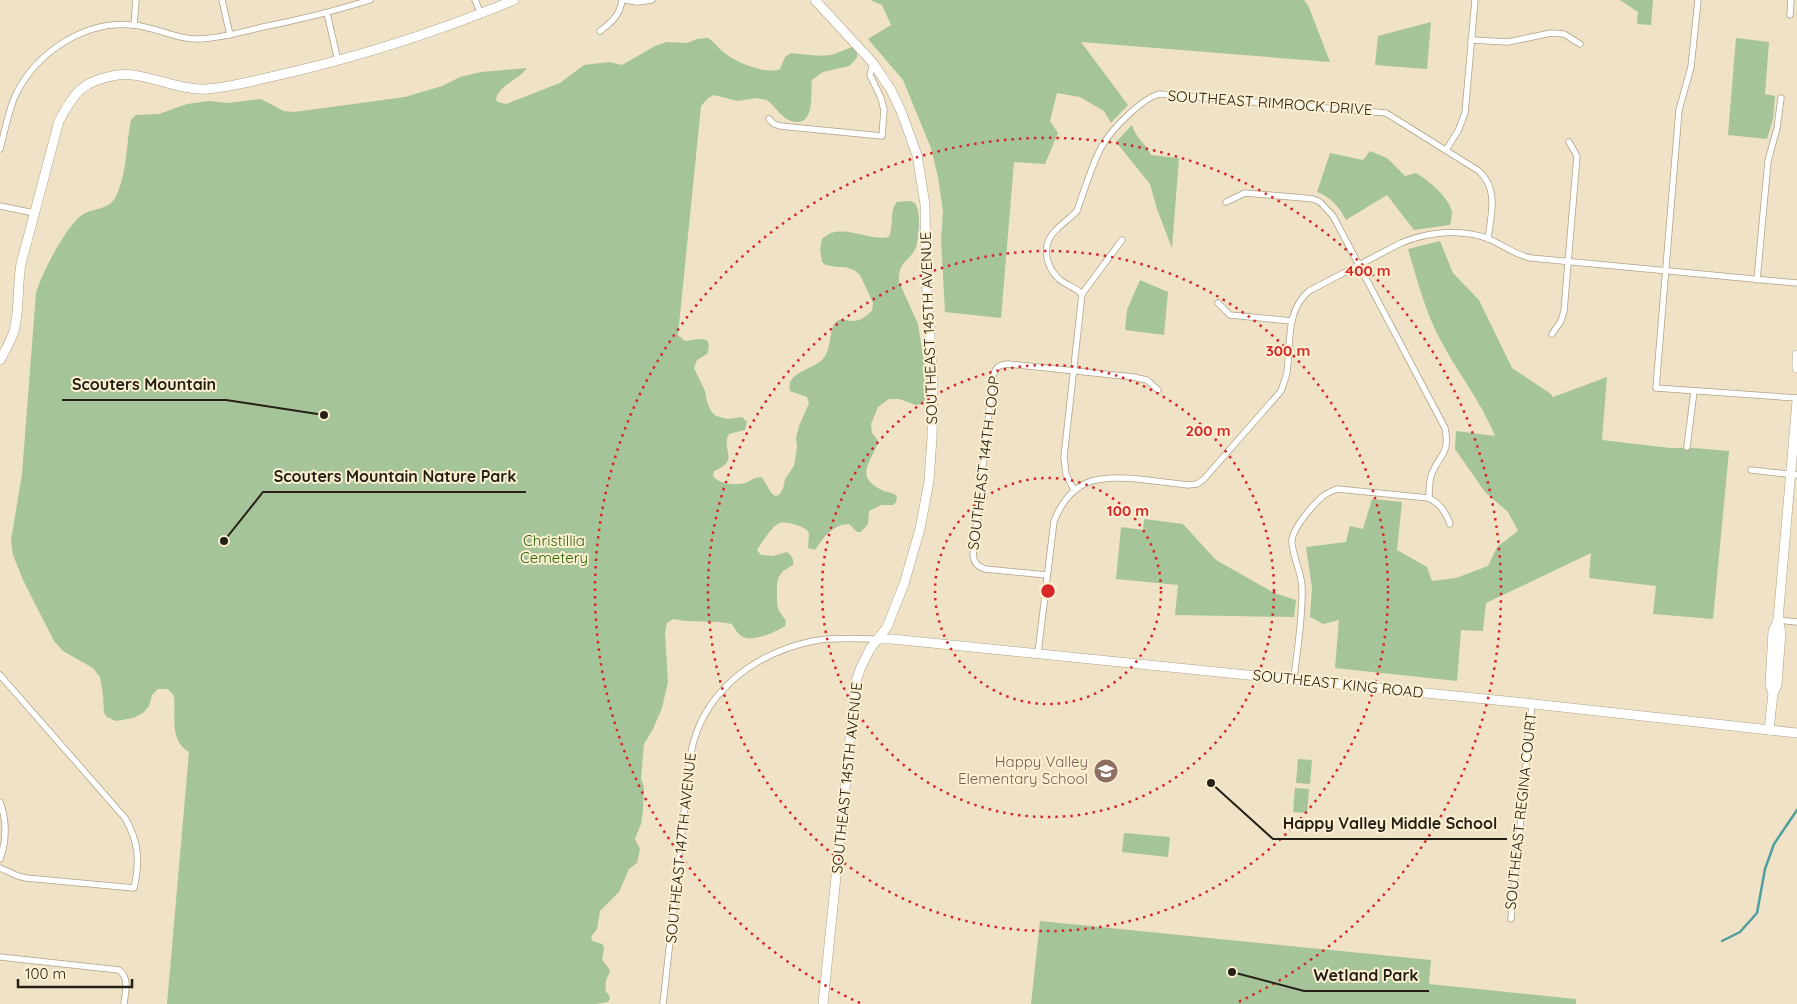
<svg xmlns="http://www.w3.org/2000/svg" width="1797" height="1004" viewBox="0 0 1797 1004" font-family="Quicksand,sans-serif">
<rect width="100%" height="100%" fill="#efe2c6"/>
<!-- green -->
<g fill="#a5c49a">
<path d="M870 0H1304L1308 5 1330 62 1081 42 1128 105 1111 123 1104 111 1080 97 1057 93 1050 121 1058 133 1045 164 1014 162 1001 318 945 312 941 240 943 211 938 177 931 148 903 80 868 39 891 25 882 5Z"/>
<path d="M1620 0H1653L1651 25 1637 24 1638 12Z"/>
<path d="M1431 22 1427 69 1375 65 1378 36Z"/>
<path d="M708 38C714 42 717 46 722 51 734 62 766 75 780 69L785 57 791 53C804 54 817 57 831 55 840 53 846 48 854 47L857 52V58L849 66 823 72 812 80C810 92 816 124 795 122 791 121 787 120 784 117 778 112 773 105 767 100L756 98 738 101 714 95 708 98 701 106 678 335 685 341C698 339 714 334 707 354L697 360 694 368 705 391 707 402 711 411 716 416 727 419 742 417 747 422 745 430 729 434C720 450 741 460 714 471L713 476C720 485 735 485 745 483 751 481 754 477 761 477 767 482 767 490 775 496L779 495 783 489 785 479 794 466 797 447 796 438 799 426 809 403 807 397 790 391C785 372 813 370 823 359 833 348 828 327 837 321 843 317 847 321 852 321 861 321 866 316 872 311L873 303 860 275 854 270 845 267H837L826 265 822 262 820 249 822 239C841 221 867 242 889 237 894 227 889 211 897 202 902 202 908 200 913 202 922 206 919 239 916 247 910 262 898 260 899 282L918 324 924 362 925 399 922 404 916 405 899 399H889L878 407 871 424 872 433 877 439 878 442C872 461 853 477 882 490 887 493 891 491 897 496L896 502 893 505H881L869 511 868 524 861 532H857L849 524C833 524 823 538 815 550L808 548 809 534 807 530C801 526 788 521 780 523 773 524 761 544 757 550L761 555 773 556 787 552C792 556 794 559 793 565L783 571 778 578 777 585V604L779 611 786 621 785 626C776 632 757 640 746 638 739 637 735 629 732 624 712 620 692 623 673 619L667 623 665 633 668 682 662 708 653 729 644 744 641 779 644 787 643 811 641 824 635 839 640 849 637 863 629 869 619 892 600 911 597 929 591 937 593 941 602 944 604 947C603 961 599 957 609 968L610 973C605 979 605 985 606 992L609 995 610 999 608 1002 596 1004H167L189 752C169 740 176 717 174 696L168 689H158L152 695 149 706 143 713 133 718 116 721 107 717 104 713 103 695 100 677 93 668 63 651 54 641 23 580 13 555 11 540 22 474 36 293C42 273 67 223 85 213 94 209 106 209 113 201 127 181 126 143 131 120L136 115 159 114 187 104 209 101 228 103 261 99 284 111 294 112 405 97 442 86 460 77 481 72 527 68C519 80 498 85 496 100L498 102 506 104 560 83 584 65 609 62 622 65 655 46 667 42 687 43 697 39Z"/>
<path d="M1736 38 1769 42 1765 94 1775 96 1773 119 1767 139 1728 135Z"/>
<path d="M1132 125C1136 139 1145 142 1151 155L1179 158 1172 248 1157 209 1150 184 1116 142Z"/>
<path d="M1370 151 1387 158 1405 176 1416 173C1428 180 1449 197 1452 212 1452 216 1451 221 1450 225L1414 230 1387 195 1346 220C1339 207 1331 197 1317 192L1330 153 1363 160Z"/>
<path d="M1440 241 1453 273 1479 300 1512 368 1551 394 1553 397 1607 377 1602 440 1670 448H1694L1729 451 1713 619 1653 614 1656 586 1589 578 1591 553 1486 603 1483 631 1461 630 1457 681 1335 668 1339 620 1323 624 1310 617 1312 588 1306 547 1346 542 1350 526 1363 529 1372 499 1402 502 1397 550 1427 567 1432 581 1456 578 1488 566 1497 547 1518 531 1508 512 1485 492 1455 449 1456 431 1495 436C1481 401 1457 372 1440 339 1425 311 1417 279 1408 249Z"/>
<path d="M1140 280 1168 292 1164 335 1125 330 1127 310Z"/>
<path d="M1144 519 1183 524 1216 560 1274 593 1296 600 1294 617 1175 615 1178 585 1116 579 1121 527 1143 530Z"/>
<path d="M1298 759 1312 760 1310 784 1296 783Z"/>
<path d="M1295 788 1309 789 1307 813 1293 812Z"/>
<path d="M1124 833 1170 837 1168 857 1122 852Z"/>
<path d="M1040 921 1431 960 1429 984 1576 999V1004H1031Z"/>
</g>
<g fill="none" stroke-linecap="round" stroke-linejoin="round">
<!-- stream -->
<path stroke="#4f9fa1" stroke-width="2.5" d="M1722 941 1740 932 1757 913 1765 869 1774 844 1797 810"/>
<defs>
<g id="street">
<path d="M222 0 230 35"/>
<path d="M475 0 481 14"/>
<path d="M625 0 637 2 652 0"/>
<path d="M1698 0 1691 67 1679 110 1656 388 1797 398"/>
<path d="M327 13 338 61"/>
<path d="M1790 15 1791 0"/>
<path d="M134 25 136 0"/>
<path d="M600 31C612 22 620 15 622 0"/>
<path d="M1471 40 1508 42 1551 33 1564 34 1580 44"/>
<path d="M769 119 774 124 780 126 882 136 884 110 881 98 870 75 873 63"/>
<path d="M0 149C5 131 8 111 16 94 37 52 85 20 133 25 156 27 177 40 200 39 221 38 243 32 263 27 299 20 335 11 370 0"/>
<path d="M1446 150 1458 131 1465 113 1475 0"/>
<path d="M1226 202 1245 193 1304 198 1313 199 1320 202 1333 216 1445 428C1450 453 1441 453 1432 473 1429 480 1429 490 1429 498L1337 489C1332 491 1327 493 1323 496 1313 505 1295 525 1292 539 1290 549 1302 574 1302 587 1303 618 1297 649 1294 679"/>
<path d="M0 206 34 213"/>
<path d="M1757 280 1768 161 1777 128 1781 98"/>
<path d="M1082 294 1122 240"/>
<path d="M1218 303 1230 315 1292 321"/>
<path d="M1552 334 1561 321 1564 311 1577 156 1569 142"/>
<path d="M1687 447 1694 391"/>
<path d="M1751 470 1797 475"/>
<path d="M1074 490 1066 474 1064 457 1082 294C1075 287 1066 285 1059 279 1045 266 1041 244 1056 230 1063 223 1070 218 1077 211 1084 191 1092 164 1102 146 1112 129 1140 100 1159 94L1386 113 1479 171C1499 190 1491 214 1488 239"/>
<path d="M1429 498C1440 504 1445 511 1450 524"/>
<path d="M1047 575 985 569C977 566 974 563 973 555L993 376C996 367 998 365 1008 364L1133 377 1147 380 1158 390"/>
<path d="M1778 620 1797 622"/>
<path d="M1038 653 1054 521C1071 479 1097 475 1138 479 1154 481 1171 483 1188 485L1197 484 1204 479 1281 391C1283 385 1286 378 1287 372 1291 345 1285 311 1309 291L1401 243C1427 232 1461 228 1489 239 1503 245 1515 255 1531 258L1797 283"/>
<path d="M0 675 125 818C139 842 140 861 134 888L26 878 18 876 0 868"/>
<path d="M0 802C7 821 7 839 0 859"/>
<path d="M1511 919 1532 704"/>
<path d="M0 957 119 970C130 978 125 993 124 1004"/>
<path d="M663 1004 690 758C700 694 752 654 813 641 834 637 857 639 878 639"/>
</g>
<g id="secondary">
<path d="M815 0 873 63 891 90 901 111 917 155 925 204 926 274 933 386 932 438 929 481 920 529 904 584 887 627 870 649 861 667 856 681 823 1004"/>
<path d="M1797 355V368"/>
<path d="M0 360C5 351 11 341 14 331 20 309 17 286 21 264L59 121C75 91 83 81 117 75 142 71 179 91 207 89 235 87 264 78 292 72 368 54 442 30 514 0"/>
<path d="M878 639H892L1525 703 1797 733"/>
<path d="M1773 693 1770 684 1773 631 1778 620"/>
<path d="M1769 730 1773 693 1777 685 1781 632 1778 620 1797 401"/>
</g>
</defs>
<!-- street casing -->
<use href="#street" stroke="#afa388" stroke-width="7"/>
<!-- secondary casing -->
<use href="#secondary" stroke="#afa388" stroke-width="10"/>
<!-- street -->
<use href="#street" stroke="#fff" stroke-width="5.5"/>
<!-- secondary -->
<use href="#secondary" stroke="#fff" stroke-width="9"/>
</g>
<!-- distance rings -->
<g fill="none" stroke="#d62828" stroke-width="2.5" stroke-dasharray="2.5 5">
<circle cx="1048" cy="591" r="113"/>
<circle cx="1048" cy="591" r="226"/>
<circle cx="1048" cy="591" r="340"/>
<path d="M860 1003A453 453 0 1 1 1236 1003"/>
</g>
<!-- icons -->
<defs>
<symbol id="school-disc" viewBox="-11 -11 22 22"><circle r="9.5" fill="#8d6e63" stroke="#fcefd2"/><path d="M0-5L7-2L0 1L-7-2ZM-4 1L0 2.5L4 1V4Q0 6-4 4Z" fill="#fff"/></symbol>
</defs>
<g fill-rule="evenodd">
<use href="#school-disc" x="1092" y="757" width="28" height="28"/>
</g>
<g text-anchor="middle" stroke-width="4" stroke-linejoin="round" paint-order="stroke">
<!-- street labels -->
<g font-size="15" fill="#242015" stroke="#fcefd2">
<text transform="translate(1270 103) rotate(4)" y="5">SOUTHEAST RIMROCK DRIVE</text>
<text transform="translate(929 328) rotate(-92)" y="5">SOUTHEAST 145TH AVENUE</text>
<text transform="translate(984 463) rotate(-83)" y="5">SOUTHEAST 144TH LOOP</text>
<text transform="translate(1338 684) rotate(6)" y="5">SOUTHEAST KING ROAD</text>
<text transform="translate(847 778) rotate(-84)" y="5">SOUTHEAST 145TH AVENUE</text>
<text transform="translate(1521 811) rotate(-84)" y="5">SOUTHEAST REGINA COURT</text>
<text transform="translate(681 848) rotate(-84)" y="5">SOUTHEAST 147TH AVENUE</text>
</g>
<!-- park labels -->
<g font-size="15" fill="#286404" stroke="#fcefd2">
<text x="554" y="546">Christillia<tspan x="554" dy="17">Cemetery</tspan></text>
</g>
<!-- education labels -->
<g font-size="15" fill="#785e54" stroke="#fcefd2" text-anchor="end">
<text x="1088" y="767">Happy Valley<tspan x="1088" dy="17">Elementary School</tspan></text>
</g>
</g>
<circle cx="1048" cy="591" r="8" fill="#d62828" stroke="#fcefd2" stroke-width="2.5"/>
<g font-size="15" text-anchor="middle" font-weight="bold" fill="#d62828" stroke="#fcefd2" stroke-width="4" stroke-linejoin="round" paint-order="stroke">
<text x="1368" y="276">400 m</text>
<text x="1288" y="356">300 m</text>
<text x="1208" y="436">200 m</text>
<text x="1128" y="516">100 m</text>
</g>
<!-- callouts -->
<path fill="none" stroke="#242015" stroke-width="2" d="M324 415L226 400H62M224 541L263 492H526M1211 783L1273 839H1507M1232 972L1304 991H1429"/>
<g fill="#242015" stroke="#fcefd2" stroke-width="2">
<circle cx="324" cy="415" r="5"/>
<circle cx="224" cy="541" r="5"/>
<circle cx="1211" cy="783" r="5"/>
<circle cx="1232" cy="972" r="5"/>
</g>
<g font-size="16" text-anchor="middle" font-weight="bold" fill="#242015" stroke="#fcefd2" stroke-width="4" stroke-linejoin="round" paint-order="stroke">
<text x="144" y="390">Scouters Mountain</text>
<text x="395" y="482">Scouters Mountain Nature Park</text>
<text x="1390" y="829">Happy Valley Middle School</text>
<text x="1366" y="981">Wetland Park</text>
</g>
<!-- scale -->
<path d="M18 979v8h114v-8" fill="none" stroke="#242015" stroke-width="2.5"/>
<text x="25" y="979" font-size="15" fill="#242015" stroke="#fcefd2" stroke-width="4" paint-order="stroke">100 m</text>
</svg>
